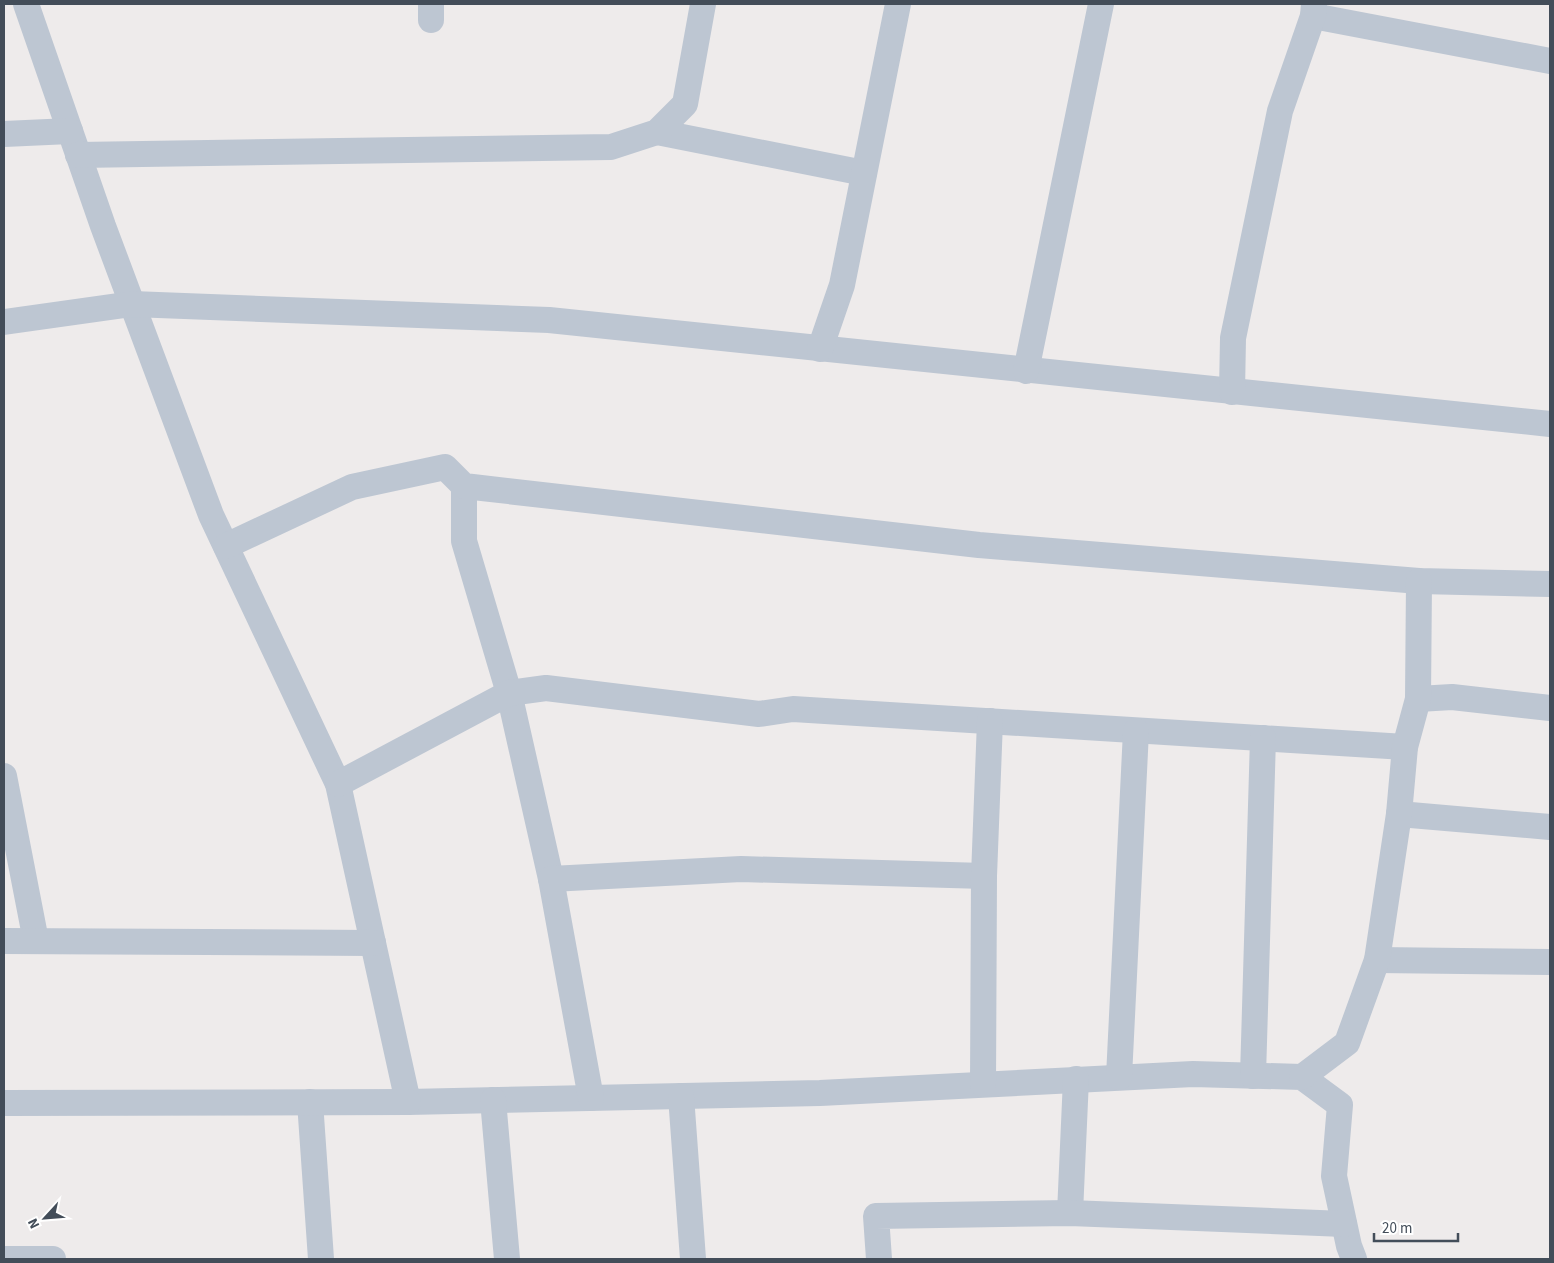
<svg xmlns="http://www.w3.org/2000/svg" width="1554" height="1263" viewBox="0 0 1554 1263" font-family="'Source Sans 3',sans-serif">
<rect width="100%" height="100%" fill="#eeebeb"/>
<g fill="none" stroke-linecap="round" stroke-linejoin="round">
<!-- street -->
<g stroke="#bdc6d2" stroke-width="26">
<path d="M26 4 103 226 211 515 338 784 408 1102 820 1093 1193 1074 1302 1077 1340 1105 1334 1176 1349 1246 1354 1259"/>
<path d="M1313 16 1550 61"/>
<path d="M431 20V4"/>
<path d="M657 132 864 173"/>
<path d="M4 134 70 131"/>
<path d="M78 155 611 147 657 132 685 104 703 4"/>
<path d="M4 322 132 304 549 320 1550 424"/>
<path d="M820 349 842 285 898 4"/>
<path d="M1026 371 1101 4"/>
<path d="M1232 392 1233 338 1280 111 1313 16 1314 4"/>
<path d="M464 486V541L509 693 551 879 591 1098"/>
<path d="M226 546 352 487 445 467 464 486 979 545 1419 581 1550 584"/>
<path d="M1418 699 1452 697 1550 708"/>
<path d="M4 776 36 941"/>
<path d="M338 784 509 693 546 688 759 714 793 709 1405 747"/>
<path d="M1399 814 1550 827"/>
<path d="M551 879 741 869 984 876"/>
<path d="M4 941 373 943"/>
<path d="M1377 960 1550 962"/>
<path d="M1253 1076 1263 738"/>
<path d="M1119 1077 1136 731"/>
<path d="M1302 1077 1347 1043 1377 960 1399 814 1405 747 1418 699 1419 581"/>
<path d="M983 1084 984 876 990 721"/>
<path d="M681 1096 693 1259"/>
<path d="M493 1100 507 1259"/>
<path d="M310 1102 321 1259"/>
<path d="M4 1103 408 1102"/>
<path d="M1070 1213 1076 1079"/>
<path d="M4 1259H53"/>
<path d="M879 1259 876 1216 1070 1213 1344 1224"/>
</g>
</g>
<!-- border -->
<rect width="1554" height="1263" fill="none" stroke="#434d59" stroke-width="10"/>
<!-- north arrow -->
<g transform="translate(45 1218) rotate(244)" stroke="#ffffff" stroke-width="4" paint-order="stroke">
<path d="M0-4L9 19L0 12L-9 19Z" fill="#434d59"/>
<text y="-8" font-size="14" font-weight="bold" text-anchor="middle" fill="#434d59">N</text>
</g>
<!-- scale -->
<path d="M1374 1233v8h84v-8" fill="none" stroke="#434d59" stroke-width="2.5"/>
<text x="1382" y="1233" font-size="15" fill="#434d59" stroke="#ffffff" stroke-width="4" paint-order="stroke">20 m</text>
</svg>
